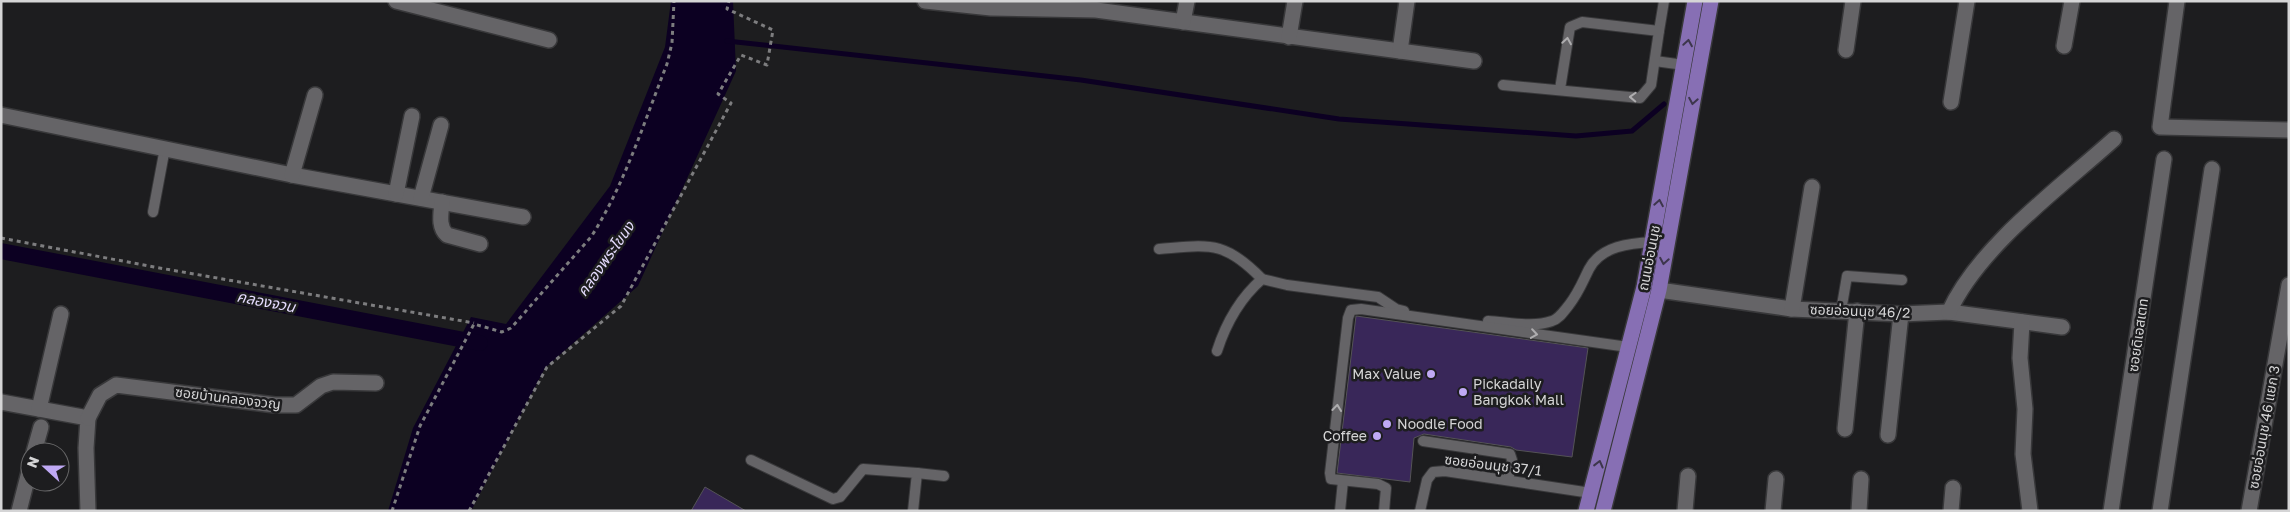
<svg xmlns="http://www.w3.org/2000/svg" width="2290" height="512" viewBox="0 0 2290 512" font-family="'Golos Text','Noto Sans Thai',sans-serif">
<rect width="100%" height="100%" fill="#1d1d1f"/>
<!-- water -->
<path fill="#0c0022" d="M671 1H733L736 71 638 286 545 368 471 511H388L413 428 471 317 506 324 610 186 665 47Z"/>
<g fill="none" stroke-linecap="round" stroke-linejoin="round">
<!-- stream -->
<path stroke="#0c0022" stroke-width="5" d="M727 41 1081 80 1339 119 1576 136 1632 131 1664 104"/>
<!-- canal -->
<path stroke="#0c0022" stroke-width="16" d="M1 251 480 343"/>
</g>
<!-- building -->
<g fill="#392759" stroke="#545356">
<path d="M1356 316 1588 348 1572 457 1516 450 1511 447 1424 434 1414 438 1410 482 1337 473Z"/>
<path d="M705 487 746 511H691Z"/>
</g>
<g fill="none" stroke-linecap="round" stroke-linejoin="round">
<defs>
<g id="service">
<path d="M1659 31 1664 1"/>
<path d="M1655 61 1684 65"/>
<path d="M1503 85 1640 98 1651 85 1659 31 1582 22 1570 27 1560 89"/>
<path d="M153 212 165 148"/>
<path d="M1159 249C1210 245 1224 240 1262 279"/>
<path d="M1841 311 1847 276 1902 280"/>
<path d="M1488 321C1508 322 1533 328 1552 321 1559 319 1564 311 1569 305 1579 292 1582 283 1589 269 1601 246 1630 243 1653 242"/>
<path d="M1217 351C1226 323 1239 299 1262 279L1287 285 1378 297 1396 309 1404 311"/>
<path d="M1423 441 1510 454 1512 460 1508 480"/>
<path d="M751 460 833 499 840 497 863 469 917 473 913 511"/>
<path d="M917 473 944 476"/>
<path d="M1340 511 1343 481"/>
<path d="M1384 511 1386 488 1378 484 1331 479 1330 473 1348 318 1351 310 1361 309 1628 347"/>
<path d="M1420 511 1427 480 1433 472 1445 471 1591 493"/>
</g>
<g id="minor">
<path d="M396 1 549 40"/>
<path d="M925 1 991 8 1096 10 1474 61"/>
<path d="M2177 1 2160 127 2289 130"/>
<path d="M1183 22 1187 1"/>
<path d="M1289 37 1295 1"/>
<path d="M2064 46 2072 1"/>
<path d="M1846 50 1853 1"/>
<path d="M1400 51 1407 1"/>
<path d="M1951 102 1967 1"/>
<path d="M1 115 292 175 523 217"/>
<path d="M292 175 315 95"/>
<path d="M396 194 412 116"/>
<path d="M421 198 441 125"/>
<path d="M442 202C441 214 438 227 447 235L480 244"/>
<path d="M1659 290 1792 309 1901 314 1949 312 2062 327"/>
<path d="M1792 309 1812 187"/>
<path d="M1949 312C1979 246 2061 187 2114 139"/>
<path d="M2022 322 2020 358 2025 409 2023 454 2030 511"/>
<path d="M1 402 88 418 86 448 88 511"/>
<path d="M39 409 61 314"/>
<path d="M88 418 100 395 116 385 275 405H296L321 386 333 382 376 383"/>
<path d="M1845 429 1857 311"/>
<path d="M1888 435 1901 314"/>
<path d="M34 452 41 427"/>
<path d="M19 511 30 468"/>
<path d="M1685 511 1688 476"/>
<path d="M1773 511 1776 479"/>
<path d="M1859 511 1861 479"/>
<path d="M1951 511 1953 488"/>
<path d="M2111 511 2164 159"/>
<path d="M2160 511 2212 169"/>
<path d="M2249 511 2289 285"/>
</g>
<g id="primary">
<path d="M1586 511 1644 287 1695 1"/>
<path d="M1603 511 1659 290 1711 1"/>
</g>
</defs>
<!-- service casing -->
<use href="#service" stroke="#38383a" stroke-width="12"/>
<!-- minor casing -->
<use href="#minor" stroke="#38383a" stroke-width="18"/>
<!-- primary casing -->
<use href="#primary" stroke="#38383a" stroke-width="18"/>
<!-- path -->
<g stroke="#7d7d7f" stroke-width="3" stroke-dasharray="4 4" stroke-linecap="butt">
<path d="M1 238 154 267 474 323"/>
<path d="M392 511 420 426 474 324 502 332 511 328 591 237C625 184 644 122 667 64L672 43 674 1"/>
<path d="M469 511 547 367 621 306 731 103 718 94 741 55 767 65 773 30 727 9 729 1"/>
</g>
<!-- service -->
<use href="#service" stroke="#656467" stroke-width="10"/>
<!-- minor -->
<use href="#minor" stroke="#656467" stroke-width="15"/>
<!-- primary -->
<use href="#primary" stroke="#876fb4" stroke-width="15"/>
</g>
<!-- one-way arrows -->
<defs><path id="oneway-chevron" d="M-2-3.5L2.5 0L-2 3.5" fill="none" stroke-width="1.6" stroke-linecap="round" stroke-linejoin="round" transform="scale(1.25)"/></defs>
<g stroke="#aeadaf">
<use href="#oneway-chevron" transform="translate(1567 41) rotate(-81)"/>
<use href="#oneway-chevron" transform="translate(1633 97) rotate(-178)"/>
<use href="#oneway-chevron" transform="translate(1534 334) rotate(8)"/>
<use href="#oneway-chevron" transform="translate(1337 408) rotate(-84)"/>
</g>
<g stroke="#3d364c">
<use href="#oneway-chevron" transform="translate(1688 43) rotate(-81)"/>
<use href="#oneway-chevron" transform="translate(1693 101) rotate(100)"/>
<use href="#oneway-chevron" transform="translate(1659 203) rotate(-80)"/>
<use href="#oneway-chevron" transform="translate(1664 261) rotate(100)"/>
<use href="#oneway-chevron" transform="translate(1599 464) rotate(-76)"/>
</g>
<!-- markers -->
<g fill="#bfa9f4" stroke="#1d1d1f" stroke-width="2">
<circle cx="1431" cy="374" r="5"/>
<circle cx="1463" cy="392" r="5"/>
<circle cx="1387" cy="424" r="5"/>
<circle cx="1377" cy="436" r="5"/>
</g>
<g text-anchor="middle" stroke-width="5" stroke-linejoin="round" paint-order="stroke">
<!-- street labels -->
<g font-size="14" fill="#d5d5d6" stroke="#1d1d1f">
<text transform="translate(1649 258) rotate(-79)" y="5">ถนนอ่อนนุช</text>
<text transform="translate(1860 311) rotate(2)" y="5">ซอยอ่อนนุช 46/2</text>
<text transform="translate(2138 335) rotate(-82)" y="5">ซอยดิเอสเตท</text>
<text transform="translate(228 398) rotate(7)" y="5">ซอยบ้านคลองจวญ</text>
<text transform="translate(2264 427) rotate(-80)" y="5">ซอยอ่อนนุช 46 แยก 3</text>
<text transform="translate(1493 465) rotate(7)" y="5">ซอยอ่อนนุช 37/1</text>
</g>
<!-- poi labels -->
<g font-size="14" fill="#d5d5d6" stroke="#1d1d1f" text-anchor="end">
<text x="1421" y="379">Max Value</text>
<text x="1473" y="389" text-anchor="start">Pickadaily<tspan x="1473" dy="16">Bangkok Mall</tspan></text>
<text x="1397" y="429" text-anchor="start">Noodle Food</text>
<text x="1367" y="441">Coffee</text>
</g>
<!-- water labels -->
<g font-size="15" font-style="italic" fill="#e5dcfe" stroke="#1d1d1f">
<text transform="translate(606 259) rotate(-55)" y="5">คลองพระโขนง</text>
<text transform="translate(266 302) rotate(11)" y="5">คลองจวน</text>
</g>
</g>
<!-- border -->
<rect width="2290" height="512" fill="none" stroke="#d5d5d6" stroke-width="5"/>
<!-- north arrow -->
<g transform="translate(45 467) rotate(291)"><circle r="24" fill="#1d1d1f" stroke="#676768"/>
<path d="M0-4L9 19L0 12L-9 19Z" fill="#bfa9f4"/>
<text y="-8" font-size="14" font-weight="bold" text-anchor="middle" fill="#d5d5d6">N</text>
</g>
</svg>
